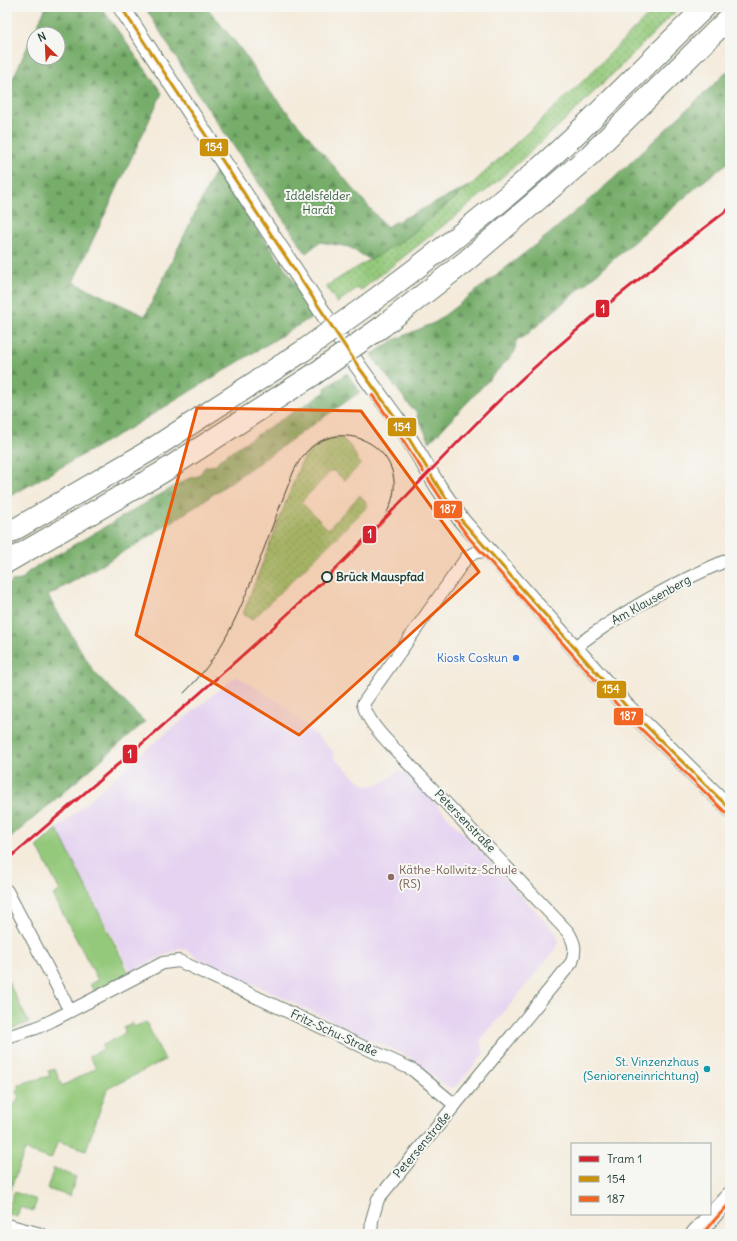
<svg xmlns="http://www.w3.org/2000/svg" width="737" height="1241" viewBox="0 0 737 1241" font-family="Delius,sans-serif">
<defs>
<pattern id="grass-dots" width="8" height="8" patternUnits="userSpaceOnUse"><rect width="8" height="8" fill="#94c97b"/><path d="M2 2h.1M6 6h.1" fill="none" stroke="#78a466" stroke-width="1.8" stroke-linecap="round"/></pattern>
<pattern id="forest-firs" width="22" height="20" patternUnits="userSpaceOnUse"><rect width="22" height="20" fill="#77ad6b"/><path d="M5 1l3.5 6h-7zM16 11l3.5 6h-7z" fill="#618e59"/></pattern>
</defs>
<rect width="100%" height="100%" fill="#f6f6f2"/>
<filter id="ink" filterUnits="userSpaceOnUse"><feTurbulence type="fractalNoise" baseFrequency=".025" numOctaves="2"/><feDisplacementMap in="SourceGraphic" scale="8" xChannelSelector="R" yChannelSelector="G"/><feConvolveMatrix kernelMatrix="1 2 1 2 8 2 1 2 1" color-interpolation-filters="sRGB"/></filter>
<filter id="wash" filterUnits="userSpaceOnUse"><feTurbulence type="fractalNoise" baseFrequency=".012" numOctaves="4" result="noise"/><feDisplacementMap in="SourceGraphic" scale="16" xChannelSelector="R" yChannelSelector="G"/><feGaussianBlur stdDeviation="0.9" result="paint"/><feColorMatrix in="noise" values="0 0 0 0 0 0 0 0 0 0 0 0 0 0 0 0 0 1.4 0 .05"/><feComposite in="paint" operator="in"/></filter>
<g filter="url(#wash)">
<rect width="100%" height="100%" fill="#f4ebdb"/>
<!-- built -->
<path fill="#e5d3f1" d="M236 676 283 705 333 751V757L363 784 370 786 382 783 398 771 407 773 556 933 559 943 551 955 480 1041 484 1053 458 1085 452 1088H448L415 1060 196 957 187 950 179 948 131 972 57 829 141 754Z"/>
<!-- grass -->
<g fill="url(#grass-dots)" stroke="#5a8358">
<path d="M656 7H680C627 60 574 113 518 163 468 208 413 249 360 291L357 288 337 303 326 286 408 237 471 185 584 80Z"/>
<path d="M339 437C350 442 355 454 360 465L345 480 332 470 301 502 328 529 360 495 368 506 252 620 243 614 300 465C309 448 320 440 339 437Z"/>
</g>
<!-- forest -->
<g fill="url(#forest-firs)" stroke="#4b7550" fill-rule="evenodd">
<path d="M46 7H101L162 93 73 282 145 316 216 170 317 314 135 425 7 498V76L13 78ZM34 34H58V58H34Z"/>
<path d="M145 7H207C225 32 248 53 261 81L386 227 471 185 408 237 371 260 349 247 320 242 306 253 199 95Z"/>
<path d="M730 69V161L700 184 524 337 516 340 515 352 430 442 417 416 418 414 413 408 412 409C399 390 384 374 371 355L394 340 436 322 548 235 612 180Z"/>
<path d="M347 373 360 392 195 507 137 544 48 596 94 672 145 722 7 841V587L12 581 22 580 29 571 187 479 198 476 205 467 215 465 222 457 325 392V388Z"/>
</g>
<!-- green -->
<g fill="#94c97b" stroke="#5a8358">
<path d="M57 829 129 973 94 992 90 984 98 980 53 895 60 891 37 846Z"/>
<path d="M7 979 29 1023 7 1030Z"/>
<path d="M146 1022 165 1060 107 1089 86 1150 58 1141 51 1159 25 1150 7 1198V1102L15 1105 19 1095 16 1093 19 1084 50 1076 48 1071 55 1069 62 1086 96 1068 89 1056 104 1049 102 1046 125 1033 124 1028 132 1023 134 1027Z"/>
<path d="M54 1168 76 1177 70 1196 47 1189Z"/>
<path d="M14 1192 37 1200 33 1211 20 1207 17 1217 7 1214Z"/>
</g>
</g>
<g filter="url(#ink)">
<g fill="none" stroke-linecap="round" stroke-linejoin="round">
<defs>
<g id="street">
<path d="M575 647C624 611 675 582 730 559"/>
<path d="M7 891 70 1011"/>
<path d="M7 1037 36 1028 53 1020 163 963 179 961 413 1070 455 1105"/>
<path d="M7 1225 41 1234"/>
<path d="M371 1234 372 1220 378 1199 572 962C576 950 575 943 568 932L388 742C377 730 368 720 363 704L467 557 476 552 487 551"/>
</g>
<path id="secondary" d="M121 7 358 366 400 424 439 488 462 521 626 706 730 809"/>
<path id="primary" d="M695 1234 730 1196"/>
<g id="highway">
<path d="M370 303C440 251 510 197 573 137 618 94 661 50 705 7"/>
<path d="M383 326 466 261 590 155 730 17"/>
<path d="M7 534 149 451 300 353"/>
<path d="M7 562 161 473 313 375"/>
</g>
</defs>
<!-- street casing -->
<use href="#street" stroke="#6a7a6e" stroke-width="14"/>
<!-- secondary casing -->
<use href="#secondary" stroke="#6a7a6e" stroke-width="18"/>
<!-- primary casing -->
<use href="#primary" stroke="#6a7a6e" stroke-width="20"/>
<!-- highway casing -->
<use href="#highway" stroke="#6a7a6e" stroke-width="23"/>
<!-- street -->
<use href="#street" stroke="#fff" stroke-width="12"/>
<!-- secondary -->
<use href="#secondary" stroke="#fff" stroke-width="16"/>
<!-- primary -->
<use href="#primary" stroke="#fff" stroke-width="18"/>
<!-- highway -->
<use href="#highway" stroke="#fff" stroke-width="21"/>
<!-- tram -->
<path stroke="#1f3d34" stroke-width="1" d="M184 693C223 655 239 612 259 562 270 532 281 503 293 473 324 401 417 445 389 508 386 515 381 520 377 526"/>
<defs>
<g id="highway-bridge">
<path d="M300 353 370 303"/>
<path d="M313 375 383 326"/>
</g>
</defs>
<!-- highway-bridge casing -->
<use href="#highway-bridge" stroke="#6a7a6e" stroke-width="23" stroke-linecap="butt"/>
<!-- highway-bridge -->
<use href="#highway-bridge" stroke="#fff" stroke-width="21"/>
<defs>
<path id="bus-1" d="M121 7 358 366 400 424 439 488 462 521 626 706 730 809"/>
<g id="bus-2">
<path d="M372 395C407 442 434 493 470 539L622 710 726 813"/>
<path d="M702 1234 730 1203"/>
</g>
</defs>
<!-- bus-1 casing -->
<use href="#bus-1" stroke="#f6f6f2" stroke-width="6"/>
<!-- bus-2 casing -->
<use href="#bus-2" stroke="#f6f6f2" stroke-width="6"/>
<!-- bus-1 -->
<use href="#bus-1" stroke="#cc910a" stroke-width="3"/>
<!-- bus-2 -->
<use href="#bus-2" stroke="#f26522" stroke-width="3"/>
<defs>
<path id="tram-1" d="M7 860C112 769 218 680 319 585 385 522 445 452 511 389 580 324 655 266 730 208"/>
</defs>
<!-- tram-1 casing -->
<use href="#tram-1" stroke="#f6f6f2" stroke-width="6"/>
<!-- tram-1 -->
<use href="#tram-1" stroke="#d52330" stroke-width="3"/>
</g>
</g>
<!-- marked area -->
<path fill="#e8590c" fill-opacity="0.2" stroke="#e8590c" stroke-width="3" stroke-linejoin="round" d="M197 408 361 411 479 572 299 735 136 635Z"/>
<!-- markers -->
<circle fill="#f6f6f2" stroke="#1f3d34" stroke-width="2" cx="327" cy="577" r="5"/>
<circle fill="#3f7fe0" stroke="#f6f6f2" stroke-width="1.5" cx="516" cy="658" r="4"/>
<circle fill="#8d6e63" stroke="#f6f6f2" stroke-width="1.5" cx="391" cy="877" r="4"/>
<circle fill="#0f9aa8" stroke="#f6f6f2" stroke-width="1.5" cx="707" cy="1069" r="4"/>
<g text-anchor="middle" stroke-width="4" stroke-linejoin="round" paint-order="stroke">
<!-- park labels -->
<g font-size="12" fill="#3c6046" stroke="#f6f6f2">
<text x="318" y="200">Iddelsfelder<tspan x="318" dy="14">Hardt</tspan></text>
</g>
<!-- stop labels -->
<g font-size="12" font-weight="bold" fill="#1f3d34" stroke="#f6f6f2" text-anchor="start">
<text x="336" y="581">Brück Mauspfad</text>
</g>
<!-- street labels -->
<g font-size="12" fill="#1f3d34" stroke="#f6f6f2">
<text transform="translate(651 600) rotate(-29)" y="4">Am Klausenberg</text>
<text transform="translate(465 821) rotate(46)" y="4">Petersenstraße</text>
<text transform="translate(334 1033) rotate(25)" y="4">Fritz-Schu-Straße</text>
<text transform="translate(422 1145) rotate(-50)" y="4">Petersenstraße</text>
</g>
<!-- shop labels -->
<g font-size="12" fill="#366cbe" stroke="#f6f6f2" text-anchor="end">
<text x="508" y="662">Kiosk Coskun</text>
</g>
<!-- education labels -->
<g font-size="12" fill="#785e54" stroke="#f6f6f2" text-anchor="start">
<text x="399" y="874">Käthe-Kollwitz-Schule<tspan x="399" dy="14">(RS)</tspan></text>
</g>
<!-- culture labels -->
<g font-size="12" fill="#0d838f" stroke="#f6f6f2" text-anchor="end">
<text x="699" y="1066">St. Vinzenzhaus<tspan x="699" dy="14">(Senioreneinrichtung)</tspan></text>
</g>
</g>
<g stroke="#f6f6f2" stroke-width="1.5">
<rect x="199" y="138" width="30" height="19" rx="4" fill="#cc910a"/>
<rect x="595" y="299" width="15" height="19" rx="4" fill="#d52330"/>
<rect x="387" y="417" width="30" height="20" rx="4" fill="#cc910a"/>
<rect x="433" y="500" width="30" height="19" rx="4" fill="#f26522"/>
<rect x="362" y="525" width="15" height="19" rx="4" fill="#d52330"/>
<rect x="596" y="680" width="31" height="19" rx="4" fill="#cc910a"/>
<rect x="613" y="707" width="31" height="19" rx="4" fill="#f26522"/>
<rect x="122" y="744" width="16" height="20" rx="4" fill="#d52330"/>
</g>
<g font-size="11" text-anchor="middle" font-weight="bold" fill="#fff">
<text x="214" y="151">154</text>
<text x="603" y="313">1</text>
<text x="402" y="431">154</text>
<text x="448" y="513">187</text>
<text x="370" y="538">1</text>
<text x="611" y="693">154</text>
<text x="628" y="720">187</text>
<text x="130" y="758">1</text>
</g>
<!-- margin -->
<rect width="737" height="1241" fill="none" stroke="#f6f6f2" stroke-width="24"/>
<!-- legend -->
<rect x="571" y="1143" width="140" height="72" fill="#f6f6f2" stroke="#a0aca6"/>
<rect x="579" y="1156" width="20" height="6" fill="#d52330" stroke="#a0aca6"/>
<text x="607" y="1163" font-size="12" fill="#1f3d34">Tram 1</text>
<rect x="579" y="1176" width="20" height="6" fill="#cc910a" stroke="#a0aca6"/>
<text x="607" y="1183" font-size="12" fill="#1f3d34">154</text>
<rect x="579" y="1196" width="20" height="6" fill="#f26522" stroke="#a0aca6"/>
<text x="607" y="1203" font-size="12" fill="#1f3d34">187</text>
<!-- north arrow -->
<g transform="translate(46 46) rotate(336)"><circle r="19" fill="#f6f6f2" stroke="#a0aca6"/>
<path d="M0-3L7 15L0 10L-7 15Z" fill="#c8321e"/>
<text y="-6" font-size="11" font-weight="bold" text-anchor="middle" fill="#1f3d34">N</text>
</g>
</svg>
